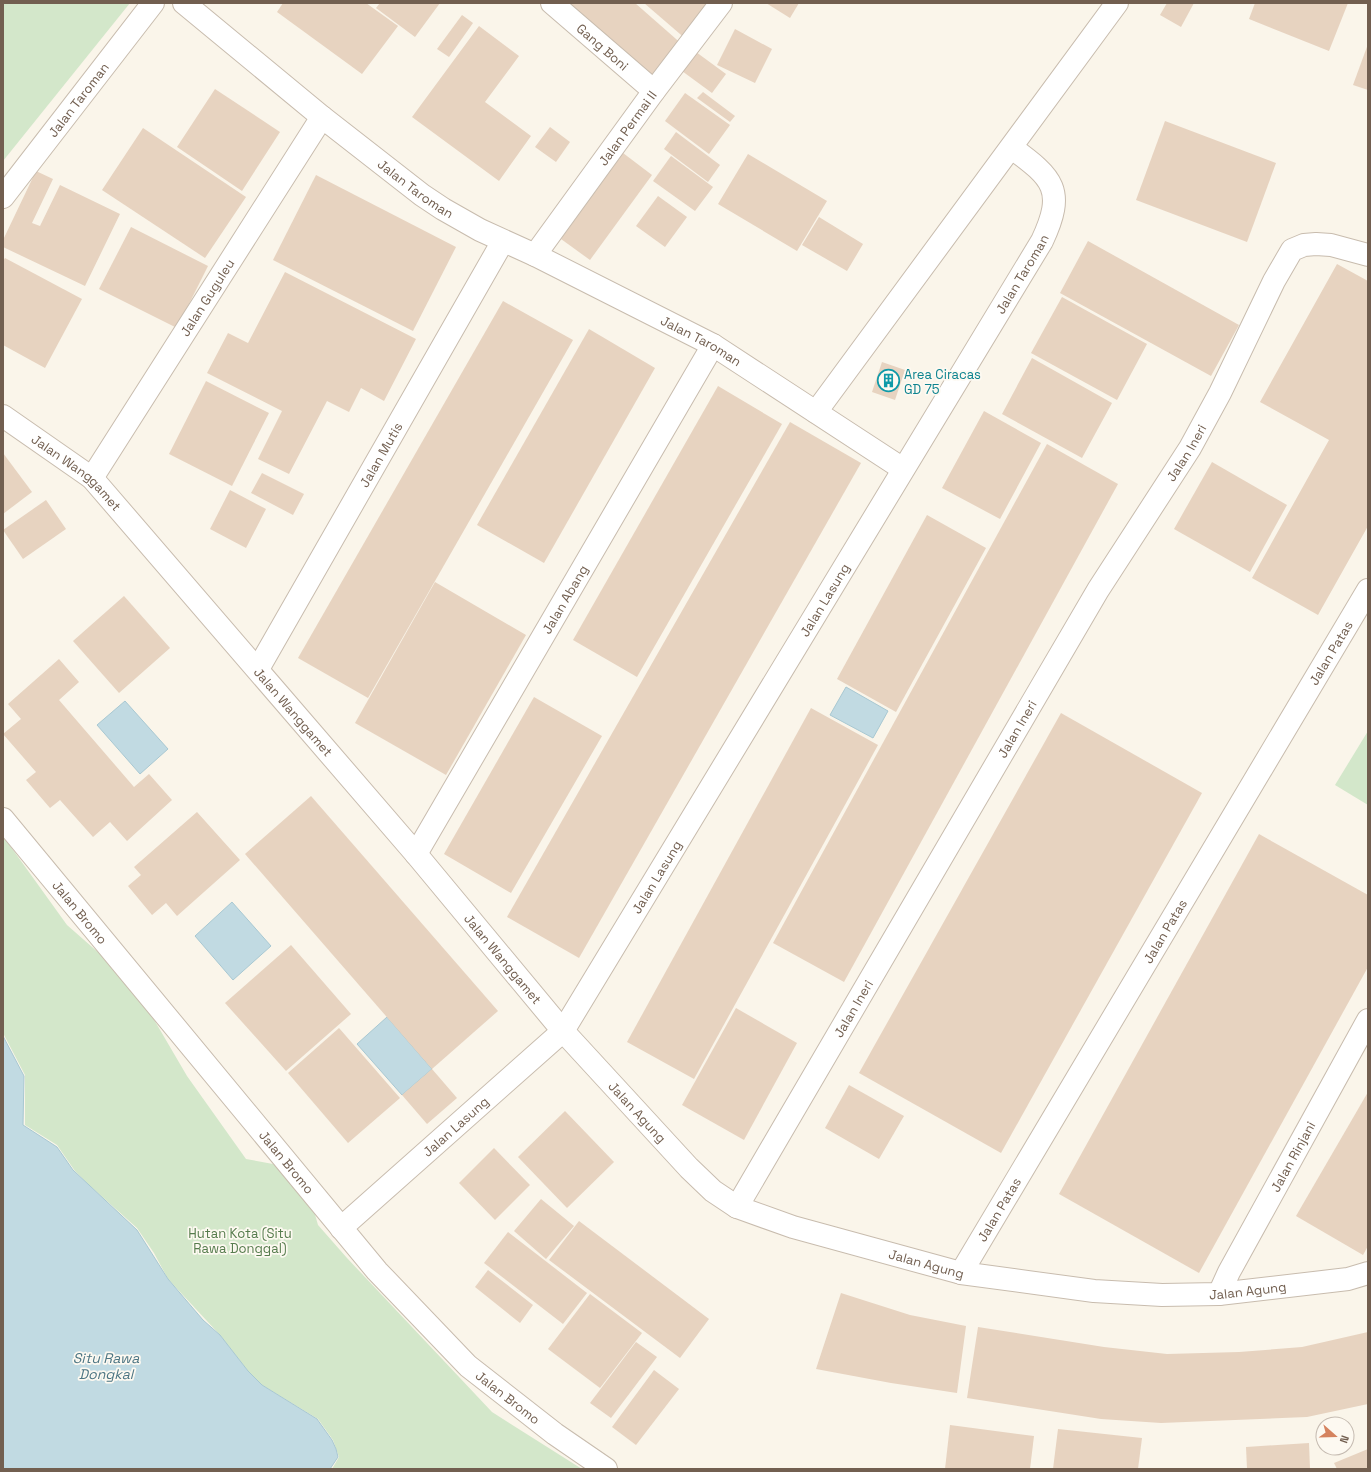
<svg xmlns="http://www.w3.org/2000/svg" width="1371" height="1472" viewBox="0 0 1371 1472" font-family="'Space Grotesk',sans-serif">
<rect width="100%" height="100%" fill="#faf5ea"/>
<!-- green -->
<g fill="#d3e7ca">
<path d="M3 3H130L3 161Z"/>
<path d="M1368 731V805L1335 785Z"/>
<path d="M3 836 67 925 132 982 187 1076 246 1159 273 1164 310 1197 318 1225 347 1258 492 1412 582 1469H332L339 1457 333 1440 318 1419 262 1385 248 1371 220 1335 168 1279 154 1253 137 1228 89 1185 75 1171 57 1145 25 1125V1075L3 1033Z"/>
</g>
<!-- water -->
<g fill="#c1dae2" stroke="#a8c8d2">
<path d="M846 687 888 711 873 738 830 715Z"/>
<path d="M125 701 168 749 140 774 97 725Z"/>
<path d="M232 902 271 946 233 980 195 936Z"/>
<path d="M387 1017 432 1069 402 1095 357 1044Z"/>
<path d="M3 1036 24 1076 23 1125 57 1147 73 1170 137 1230 168 1279 203 1320 220 1335 248 1371 262 1385 317 1419 332 1440 336 1449 338 1457 330 1469H3Z"/>
</g>
<!-- building -->
<g fill="#e7d3c0">
<path d="M283 3H366L398 26 362 74 277 12Z"/>
<path d="M380 3H440L415 37 376 8Z"/>
<path d="M566 3H635L684 46 652 83Z"/>
<path d="M644 3H719L687 40Z"/>
<path d="M766 3H799L790 18Z"/>
<path d="M1167 3H1194L1181 27 1160 15Z"/>
<path d="M1255 3H1348L1329 51 1249 19Z"/>
<path d="M462 15 473 23 449 57 437 49Z"/>
<path d="M479 26 519 56 485 102 531 136 499 181 412 117Z"/>
<path d="M735 29 772 49 755 83 717 65Z"/>
<path d="M1368 44V90L1353 85Z"/>
<path d="M696 52 726 74 712 93 682 71Z"/>
<path d="M215 89 280 132 242 191 177 147Z"/>
<path d="M703 92 735 116 730 122 697 98Z"/>
<path d="M685 93 730 125 709 154 665 121Z"/>
<path d="M1165 121 1276 163 1247 242 1136 200Z"/>
<path d="M550 127 570 142 556 162 535 147Z"/>
<path d="M143 128 246 197 205 258 102 190Z"/>
<path d="M676 132 720 165 708 182 664 149Z"/>
<path d="M623 153 652 175 590 260 561 239Z"/>
<path d="M748 154 827 201 797 251 718 204Z"/>
<path d="M671 156 713 187 695 211 653 181Z"/>
<path d="M36 171 53 179 32 223 40 226 60 185 120 214 85 286 3 247V240Z"/>
<path d="M316 175 456 247 413 331 273 260Z"/>
<path d="M658 196 687 217 665 247 636 226Z"/>
<path d="M819 217 863 244 847 271 802 245Z"/>
<path d="M131 227 208 266 177 328 99 289Z"/>
<path d="M1088 241 1239 325 1211 376 1060 293Z"/>
<path d="M5 258 82 299 45 368 3 345V261Z"/>
<path d="M1337 264 1368 281V526L1318 615 1252 578 1329 440 1260 402Z"/>
<path d="M285 272 416 339 384 401 361 388 349 412 327 401 289 474 258 459 282 411 207 373 228 333 248 343Z"/>
<path d="M1062 297 1147 344 1117 400 1031 353Z"/>
<path d="M503 301 573 340 368 698 298 658Z"/>
<path d="M589 329 655 368 544 563 477 525Z"/>
<path d="M1032 358 1112 403 1082 458 1002 414Z"/>
<path d="M882 362 905 370 895 400 872 392Z"/>
<path d="M206 381 269 413 232 486 169 454Z"/>
<path d="M718 386 782 424 637 677 573 640Z"/>
<path d="M984 411 1041 443 1000 519 942 488Z"/>
<path d="M790 422 861 463 579 958 507 917Z"/>
<path d="M1047 444 1118 484 844 982 773 943Z"/>
<path d="M3 453 32 492 3 514Z"/>
<path d="M1212 462 1287 505 1250 572 1174 529Z"/>
<path d="M262 473 304 494 293 515 251 493Z"/>
<path d="M230 490 266 509 246 548 210 529Z"/>
<path d="M46 500 66 529 23 559 3 530Z"/>
<path d="M927 515 986 548 896 712 837 679Z"/>
<path d="M435 582 526 635 446 775 355 723Z"/>
<path d="M124 596 170 648 119 693 73 641Z"/>
<path d="M59 659 79 682 59 700 134 787 149 774 172 800 127 841 110 822 93 837 60 800 50 808 26 780 36 772 3 734 21 719 8 704Z"/>
<path d="M534 697 602 736 511 893 444 854Z"/>
<path d="M811 708 878 745 694 1079 627 1042Z"/>
<path d="M1061 713 1202 793 1001 1153 859 1073Z"/>
<path d="M311 796 498 1011 432 1069 245 854Z"/>
<path d="M197 812 240 860 177 916 166 903 152 915 128 886 141 875 134 867Z"/>
<path d="M1259 834 1368 895V967L1199 1273 1059 1194Z"/>
<path d="M291 945 351 1014 286 1071 225 1003Z"/>
<path d="M736 1008 797 1043 744 1140 682 1105Z"/>
<path d="M339 1028 400 1098 348 1143 288 1073Z"/>
<path d="M432 1069 457 1098 427 1124 402 1095Z"/>
<path d="M849 1085 904 1116 879 1159 825 1128Z"/>
<path d="M1368 1092V1246L1363 1255 1296 1216Z"/>
<path d="M565 1111 614 1162 567 1208 518 1157Z"/>
<path d="M494 1148 530 1185 495 1220 459 1183Z"/>
<path d="M541 1199 574 1226 546 1259 514 1231Z"/>
<path d="M579 1221 709 1319 680 1358 549 1260Z"/>
<path d="M508 1232 587 1293 563 1324 484 1263Z"/>
<path d="M488 1270 533 1305 520 1323 475 1287Z"/>
<path d="M841 1293 910 1315 966 1326 957 1393 891 1383 816 1369Z"/>
<path d="M590 1294 642 1333 600 1388 548 1349Z"/>
<path d="M978 1327 1104 1347 1167 1354 1239 1352 1302 1347 1368 1332V1404L1307 1417 1161 1423 1101 1419 967 1398Z"/>
<path d="M636 1342 657 1357 611 1418 590 1403Z"/>
<path d="M654 1370 679 1389 636 1445 612 1427Z"/>
<path d="M950 1425 1034 1436 1030 1469H945Z"/>
<path d="M1058 1429 1142 1438 1138 1469H1053Z"/>
<path d="M1309 1443 1310 1469H1247L1246 1447Z"/>
<path d="M1368 1449V1469H1337L1334 1463Z"/>
</g>
<g fill="none" stroke-linecap="round" stroke-linejoin="round">
<defs>
<g id="minor">
<path id="s1" d="M184 3 322 117 422 195 443 209 480 230 535 255 713 345 903 469"/>
<path id="s2" d="M552 3 654 91"/>
<path id="s3" d="M3 197 153 3"/>
<path id="s4" d="M535 255 654 91 721 3"/>
<path d="M816 412 1117 3"/>
<path id="s5" d="M3 416 92 478 416 854 563 1031 689 1168 713 1191 737 1207 793 1227 961 1273 1094 1291 1162 1295 1219 1294 1348 1279 1368 1273"/>
<path id="s6" d="M92 478 322 117"/>
<path id="s7" d="M258 669 503 241"/>
<path id="s8" d="M3 819 377 1271 468 1366 555 1434 606 1469"/>
<path id="s9" d="M416 854 713 345"/>
<path id="s10" d="M737 1207 1098 590 1190 448 1220 393 1274 281 1292 250 1304 245 1316 244 1331 245 1368 255"/>
<path id="s11" d="M341 1228 563 1031 1042 241C1066 190 1053 178 1012 148"/>
<path id="s12" d="M961 1273 1368 590"/>
<path id="s13" d="M1219 1294 1229 1272 1368 1020"/>
</g>
</defs>
<!-- minor casing -->
<use href="#minor" stroke="#c8bcae" stroke-width="24"/>
<!-- minor -->
<use href="#minor" stroke="#fff" stroke-width="22"/>
</g>
<!-- icons -->
<defs>
<symbol id="building-ring" viewBox="-11 -11 22 22"><circle r="9.5" fill="#fdf9f1" stroke="#0f9aa8" stroke-width="1.5"/><path d="M-4-6H4V6H1V3H-1V6H-4ZM-2.5-4.3h1.7v1.8h-1.7ZM.8-4.3h1.7v1.8H.8ZM-2.5-1h1.7V.8h-1.7ZM.8-1h1.7V.8H.8Z" fill="#0f9aa8"/></symbol>
</defs>
<g fill-rule="evenodd">
<use href="#building-ring" x="876" y="368" width="25" height="25"/>
</g>
<g text-anchor="middle" stroke-width="3.5" stroke-linejoin="round" paint-order="stroke">
<!-- street labels -->
<g font-size="13" fill="#725f50" stroke="#fdf9f1">
<text dy="5" stroke="none"><textPath href="#s2" startOffset="67">Gang Boni</textPath></text>
<text dy="5" stroke="none"><textPath href="#s3" startOffset="123">Jalan Taroman</textPath></text>
<text dy="5" stroke="none"><textPath href="#s4" startOffset="157">Jalan Permai II</textPath></text>
<text dy="5" stroke="none"><textPath href="#s1" startOffset="297">Jalan Taroman</textPath></text>
<text dy="5" stroke="none"><textPath href="#s11" startOffset="1182">Jalan Taroman</textPath></text>
<text dy="5" stroke="none"><textPath href="#s6" startOffset="214">Jalan Guguleu</textPath></text>
<text dy="5" stroke="none"><textPath href="#s1" startOffset="621">Jalan Taroman</textPath></text>
<text dy="5" stroke="none"><textPath href="#s10" startOffset="878">Jalan Ineri</textPath></text>
<text dy="5" stroke="none"><textPath href="#s7" startOffset="247">Jalan Mutis</textPath></text>
<text dy="5" stroke="none"><textPath href="#s5" startOffset="93">Jalan Wanggamet</textPath></text>
<text dy="5" stroke="none"><textPath href="#s9" startOffset="295">Jalan Abang</textPath></text>
<text dy="5" stroke="none"><textPath href="#s11" startOffset="801">Jalan Lasung</textPath></text>
<text dy="5" stroke="none"><textPath href="#s12" startOffset="722">Jalan Patas</textPath></text>
<text dy="5" stroke="none"><textPath href="#s5" startOffset="417">Jalan Wanggamet</textPath></text>
<text dy="5" stroke="none"><textPath href="#s10" startOffset="554">Jalan Ineri</textPath></text>
<text dy="5" stroke="none"><textPath href="#s11" startOffset="477">Jalan Lasung</textPath></text>
<text dy="5" stroke="none"><textPath href="#s8" startOffset="121">Jalan Bromo</textPath></text>
<text dy="5" stroke="none"><textPath href="#s12" startOffset="398">Jalan Patas</textPath></text>
<text dy="5" stroke="none"><textPath href="#s5" startOffset="741">Jalan Wanggamet</textPath></text>
<text dy="5" stroke="none"><textPath href="#s10" startOffset="230">Jalan Ineri</textPath></text>
<text dy="5" stroke="none"><textPath href="#s5" startOffset="945">Jalan Agung</textPath></text>
<text dy="5" stroke="none"><textPath href="#s11" startOffset="153">Jalan Lasung</textPath></text>
<text dy="5" stroke="none"><textPath href="#s13" startOffset="156">Jalan Rinjani</textPath></text>
<text dy="5" stroke="none"><textPath href="#s8" startOffset="445">Jalan Bromo</textPath></text>
<text dy="5" stroke="none"><textPath href="#s12" startOffset="74">Jalan Patas</textPath></text>
<text dy="5" stroke="none"><textPath href="#s5" startOffset="1281">Jalan Agung</textPath></text>
<text dy="5" stroke="none"><textPath href="#s5" startOffset="1605">Jalan Agung</textPath></text>
<text dy="5" stroke="none"><textPath href="#s8" startOffset="769">Jalan Bromo</textPath></text>
</g>
<!-- culture labels -->
<g font-size="13" fill="#0d838f" stroke="#fdf9f1" text-anchor="start">
<text x="904" y="379">Area Ciracas<tspan x="904" dy="15">GD 75</tspan></text>
</g>
<!-- park labels -->
<g font-size="13" fill="#567c4d" stroke="#fdf9f1">
<text x="240" y="1238">Hutan Kota (Situ<tspan x="240" dy="15">Rawa Donggal)</tspan></text>
</g>
<!-- water labels -->
<g font-size="14" font-style="italic" fill="#4c7583" stroke="#fdf9f1">
<text x="106" y="1363">Situ Rawa<tspan x="106" dy="16">Dongkal</tspan></text>
</g>
</g>
<!-- border -->
<rect width="1371" height="1472" fill="none" stroke="#725f50" stroke-width="8"/>
<!-- north arrow -->
<g transform="translate(1335 1436) rotate(110)"><circle r="19" fill="#fdf9f1" stroke="#c5bbb1"/>
<path d="M0-3L7 15L0 10L-7 15Z" fill="#d5835f"/>
<text y="-6" font-size="11" font-weight="bold" text-anchor="middle" fill="#725f50">N</text>
</g>
</svg>
